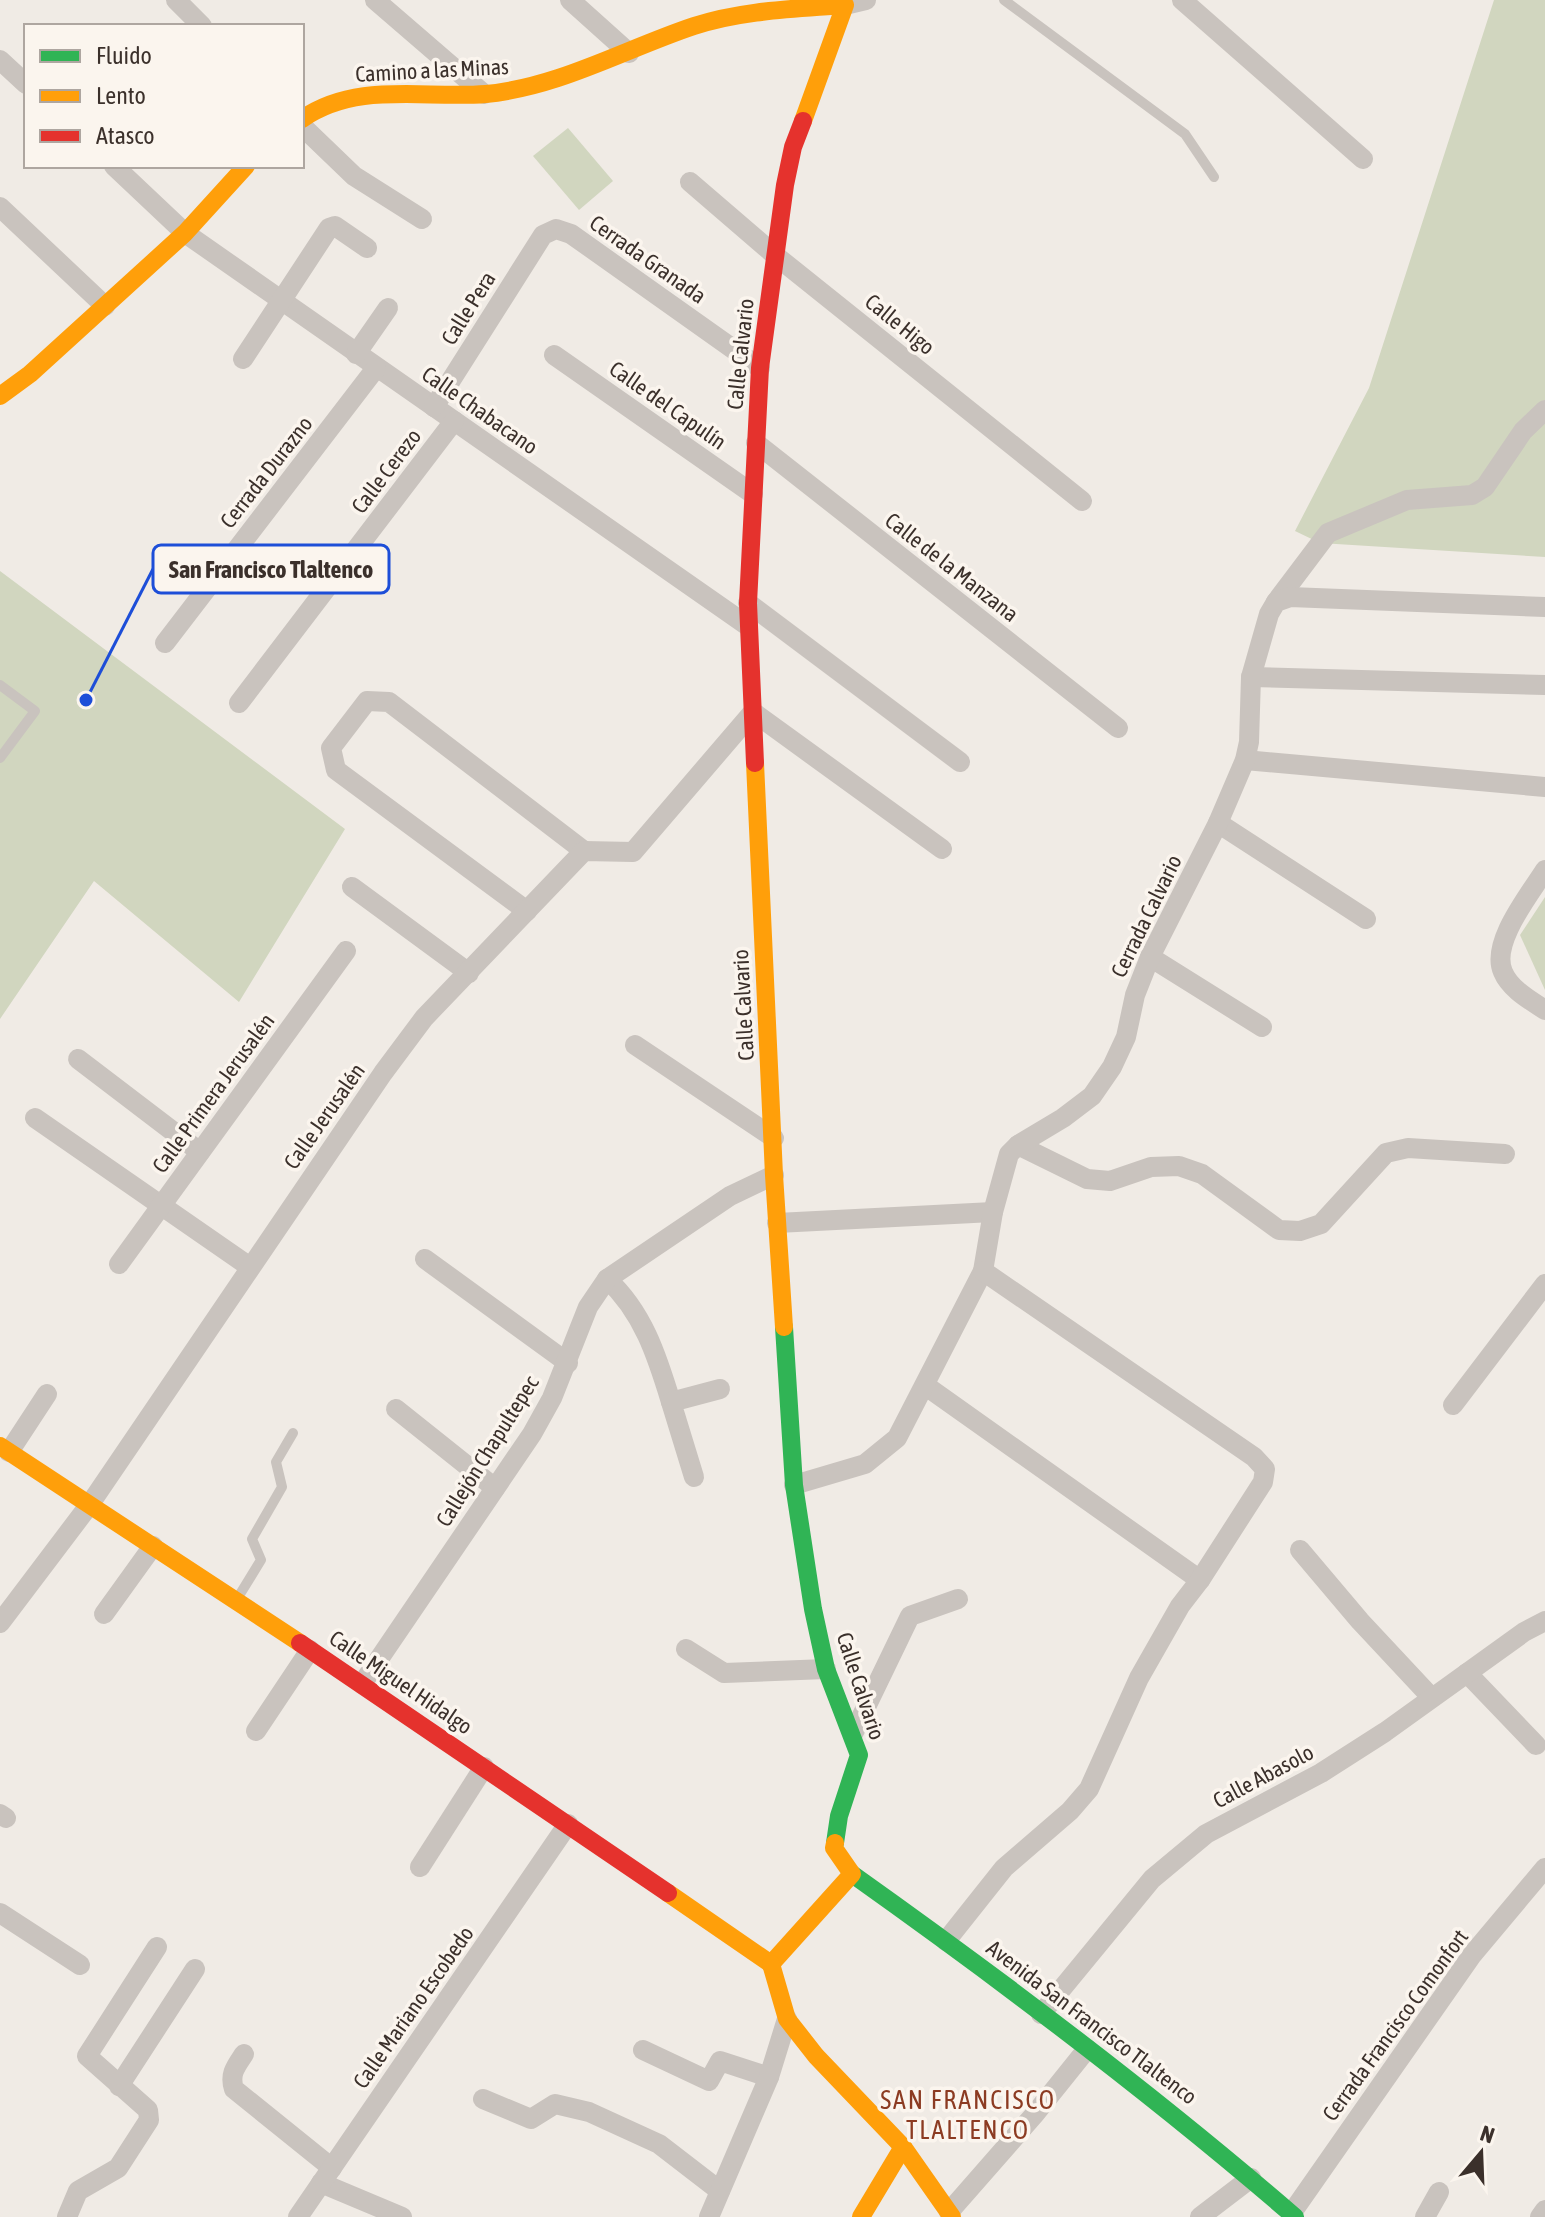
<svg xmlns="http://www.w3.org/2000/svg" width="1545" height="2217" viewBox="0 0 1545 2217" font-family="'Asap Condensed',sans-serif">
<rect width="100%" height="100%" fill="#f0ebe5"/>
<!-- green -->
<g fill="#d1d6bf">
<path d="M1494 0H1545V557L1320 543 1295 531 1369 388Z"/>
<path d="M568 128 613 181 579 210 533 156Z"/>
<path d="M0 571 345 829 239 1002 94 881 0 1019Z"/>
<path d="M1545 897V990L1520 935Z"/>
</g>
<g fill="none" stroke-linecap="round" stroke-linejoin="round">
<!-- lane -->
<g stroke="#c9c3be" stroke-width="10">
<path d="M1004 0 1185 134 1214 177"/>
<path d="M0 685 35 711 0 758"/>
<path d="M237 1599 261 1560 252 1539 282 1487 276 1462 293 1433"/>
</g>
<!-- street -->
<g stroke="#c9c3be" stroke-width="20">
<path d="M176 0 202 26"/>
<path d="M375 0 484 94"/>
<path d="M570 0 629 53"/>
<path d="M845 0V5L866 0"/>
<path d="M1182 0 1363 159"/>
<path d="M0 60 26 84"/>
<path d="M302 126 354 176 422 219"/>
<path d="M114 166 185 233 748 626"/>
<path d="M690 182 776 256 1082 501"/>
<path d="M0 207 105 306"/>
<path d="M356 354 388 308"/>
<path d="M554 355 753 494"/>
<path d="M243 359 329 228 335 226 367 248"/>
<path d="M434 407 543 235 556 229 571 234 760 368"/>
<path d="M756 443 1118 728"/>
<path d="M1276 602 1328 533 1407 500 1472 495 1485 487 1523 431 1545 410"/>
<path d="M748 603 960 762"/>
<path d="M165 643 376 368"/>
<path d="M1251 677 1545 685"/>
<path d="M239 703 454 421"/>
<path d="M1245 760 1545 787"/>
<path d="M1218 823 1366 919"/>
<path d="M1545 870C1530 894 1490 943 1503 972 1510 989 1530 1000 1545 1010"/>
<path d="M352 887 469 973"/>
<path d="M527 911 336 770 331 748 367 701 389 702 584 851"/>
<path d="M1150 957 1262 1027"/>
<path d="M635 1045 774 1138"/>
<path d="M78 1059 200 1152"/>
<path d="M35 1118 250 1267"/>
<path d="M1018 1145 1087 1179 1110 1181 1151 1167 1179 1166 1202 1174 1279 1230 1300 1231 1321 1224 1386 1153 1408 1148 1505 1154"/>
<path d="M777 1223 993 1212"/>
<path d="M425 1259 568 1363"/>
<path d="M119 1264 346 951"/>
<path d="M607 1279C643 1312 657 1356 671 1402"/>
<path d="M926 1386 1200 1580"/>
<path d="M1453 1405 1545 1284"/>
<path d="M396 1409 495 1488"/>
<path d="M9 1452 47 1394"/>
<path d="M694 1477 671 1402 720 1389"/>
<path d="M794 1485 865 1464 897 1438 983 1271 993 1212 1009 1154 1018 1145 1063 1118 1092 1096 1112 1067 1126 1037 1135 995 1150 957 1218 823 1245 760 1249 742 1251 677 1269 614 1276 602 1290 597 1545 607"/>
<path d="M1300 1550 1360 1621 1431 1697"/>
<path d="M104 1614 153 1546"/>
<path d="M0 1623 90 1504 383 1073 424 1018 584 851 633 852 753 712 942 849"/>
<path d="M686 1649 724 1673 826 1669"/>
<path d="M1467 1673 1536 1745"/>
<path d="M362 1684 532 1434 552 1398 588 1307 607 1279 730 1196 774 1175"/>
<path d="M256 1731 310 1650"/>
<path d="M853 1734 910 1616 958 1599"/>
<path d="M0 1814 6 1818"/>
<path d="M420 1867 484 1767"/>
<path d="M0 1913 80 1965"/>
<path d="M946 1941 1004 1868 1070 1811 1089 1789 1139 1678 1180 1606 1200 1580 1263 1482 1265 1469 1254 1457 983 1271"/>
<path d="M1041 2014 1152 1879 1206 1834 1321 1773 1385 1732 1524 1632 1545 1621"/>
<path d="M643 2050 709 2081 720 2061 769 2077"/>
<path d="M244 2054C236 2066 229 2074 234 2089L332 2168"/>
<path d="M119 2086 195 1969"/>
<path d="M483 2099 531 2119 555 2104 589 2112 659 2144 720 2191"/>
<path d="M321 2183 402 2217"/>
<path d="M949 2212 1034 2115 1087 2049"/>
<path d="M1291 2214 1472 1955 1545 1868"/>
<path d="M67 2217 78 2191 118 2168 149 2120 148 2110 87 2056 157 1947"/>
<path d="M298 2217 568 1824"/>
<path d="M709 2217 769 2077 787 2019"/>
<path d="M1200 2217 1251 2178"/>
<path d="M1425 2217 1439 2192"/>
<path d="M1540 2217 1545 2210"/>
</g>
<!-- fast -->
<g stroke="#30b455" stroke-width="18">
<path d="M784 1327 794 1485 813 1609 826 1669 859 1755 839 1816 835 1843"/>
<path d="M852 1874C1004 1982 1154 2095 1295 2217"/>
</g>
<!-- slow -->
<g stroke="#ff9f0a" stroke-width="18">
<path d="M302 119C357 81 423 99 486 94 559 87 625 49 694 26 743 10 795 9 845 5L803 121"/>
<path d="M0 396 30 374 185 233 246 166"/>
<path d="M755 763 774 1175 784 1327"/>
<path d="M0 1446 300 1643"/>
<path d="M668 1893 771 1964"/>
<path d="M771 1964 852 1874 834 1848 835 1843"/>
<path d="M771 1964 787 2019 816 2056 903 2147 952 2217"/>
<path d="M861 2217 903 2147"/>
</g>
<!-- jam -->
<g stroke="#e5322d" stroke-width="18">
<path d="M755 763 748 603 760 368 785 185 793 147 803 121"/>
<path d="M300 1643 668 1893"/>
</g>
</g>
<g text-anchor="middle" stroke-width="7" stroke-linejoin="round" paint-order="stroke">
<!-- street labels -->
<g font-size="22" fill="#3b302b" stroke="#fbf5ee">
<text transform="translate(432 70) rotate(-3)" y="8">Camino a las Minas</text>
<text transform="translate(648 259) rotate(35)" y="8">Cerrada Granada</text>
<text transform="translate(468 308) rotate(-58)" y="8">Calle Pera</text>
<text transform="translate(900 324) rotate(39)" y="8">Calle Higo</text>
<text transform="translate(740 354) rotate(-84)" y="8">Calle Calvario</text>
<text transform="translate(668 405) rotate(35)" y="8">Calle del Capulín</text>
<text transform="translate(480 410) rotate(35)" y="8">Calle Chabacano</text>
<text transform="translate(386 471) rotate(-53)" y="8">Calle Cerezo</text>
<text transform="translate(266 472) rotate(-52)" y="8">Cerrada Durazno</text>
<text transform="translate(952 567) rotate(38)" y="8">Calle de la Manzana</text>
<text transform="translate(1146 916) rotate(-64)" y="8">Cerrada Calvario</text>
<text transform="translate(743 1005) rotate(-93)" y="8">Calle Calvario</text>
<text transform="translate(213 1093) rotate(-54)" y="8">Calle Primera Jerusalén</text>
<text transform="translate(324 1116) rotate(-55)" y="8">Calle Jerusalén</text>
<text transform="translate(487 1451) rotate(-58)" y="8">Callejón Chapultepec</text>
<text transform="translate(401 1682) rotate(34)" y="8">Calle Miguel Hidalgo</text>
<text transform="translate(861 1686) rotate(72)" y="8">Calle Calvario</text>
<text transform="translate(1263 1776) rotate(-28)" y="8">Calle Abasolo</text>
<text transform="translate(413 2007) rotate(-55)" y="8">Calle Mariano Escobedo</text>
<text transform="translate(1092 2022) rotate(37)" y="8">Avenida San Francisco Tlaltenco</text>
<text transform="translate(1395 2025) rotate(-54)" y="8">Cerrada Francisco Comonfort</text>
</g>
<!-- quarter labels -->
<g font-size="26" letter-spacing="2" fill="#8c3b22" stroke="#fbf5ee">
<text x="968" y="2109">SAN FRANCISCO<tspan x="968" dy="30">TLALTENCO</tspan></text>
</g>
</g>
<!-- callouts -->
<path fill="none" stroke="#1d4ed8" stroke-width="3" d="M86 700L153 569"/>
<circle fill="#1d4ed8" stroke="#fbf5ee" stroke-width="3" cx="86" cy="700" r="8"/>
<rect fill="#fbf5ee" stroke="#1d4ed8" stroke-width="3" x="153" y="545" width="236" height="48" rx="8"/>
<g font-size="24" text-anchor="middle" font-weight="bold" fill="#3b302b">
<text x="271" y="578">San Francisco Tlaltenco</text>
</g>
<!-- legend -->
<rect x="24" y="24" width="280" height="144" fill="#fbf5ee" stroke="#aea6a0" stroke-width="2"/>
<rect x="40" y="50" width="40" height="12" fill="#30b455" stroke="#aea6a0" stroke-width="2"/>
<text x="96" y="64" font-size="24" fill="#3b302b">Fluido</text>
<rect x="40" y="90" width="40" height="12" fill="#ff9f0a" stroke="#aea6a0" stroke-width="2"/>
<text x="96" y="104" font-size="24" fill="#3b302b">Lento</text>
<rect x="40" y="130" width="40" height="12" fill="#e5322d" stroke="#aea6a0" stroke-width="2"/>
<text x="96" y="144" font-size="24" fill="#3b302b">Atasco</text>
<!-- north arrow -->
<g transform="translate(1481 2153) rotate(19)" stroke="#fbf5ee" stroke-width="6" paint-order="stroke">
<path d="M0-6L14 30L0 20L-14 30Z" fill="#3b302b"/>
<text y="-12" font-size="22" font-weight="bold" text-anchor="middle" fill="#3b302b">N</text>
</g>
</svg>
